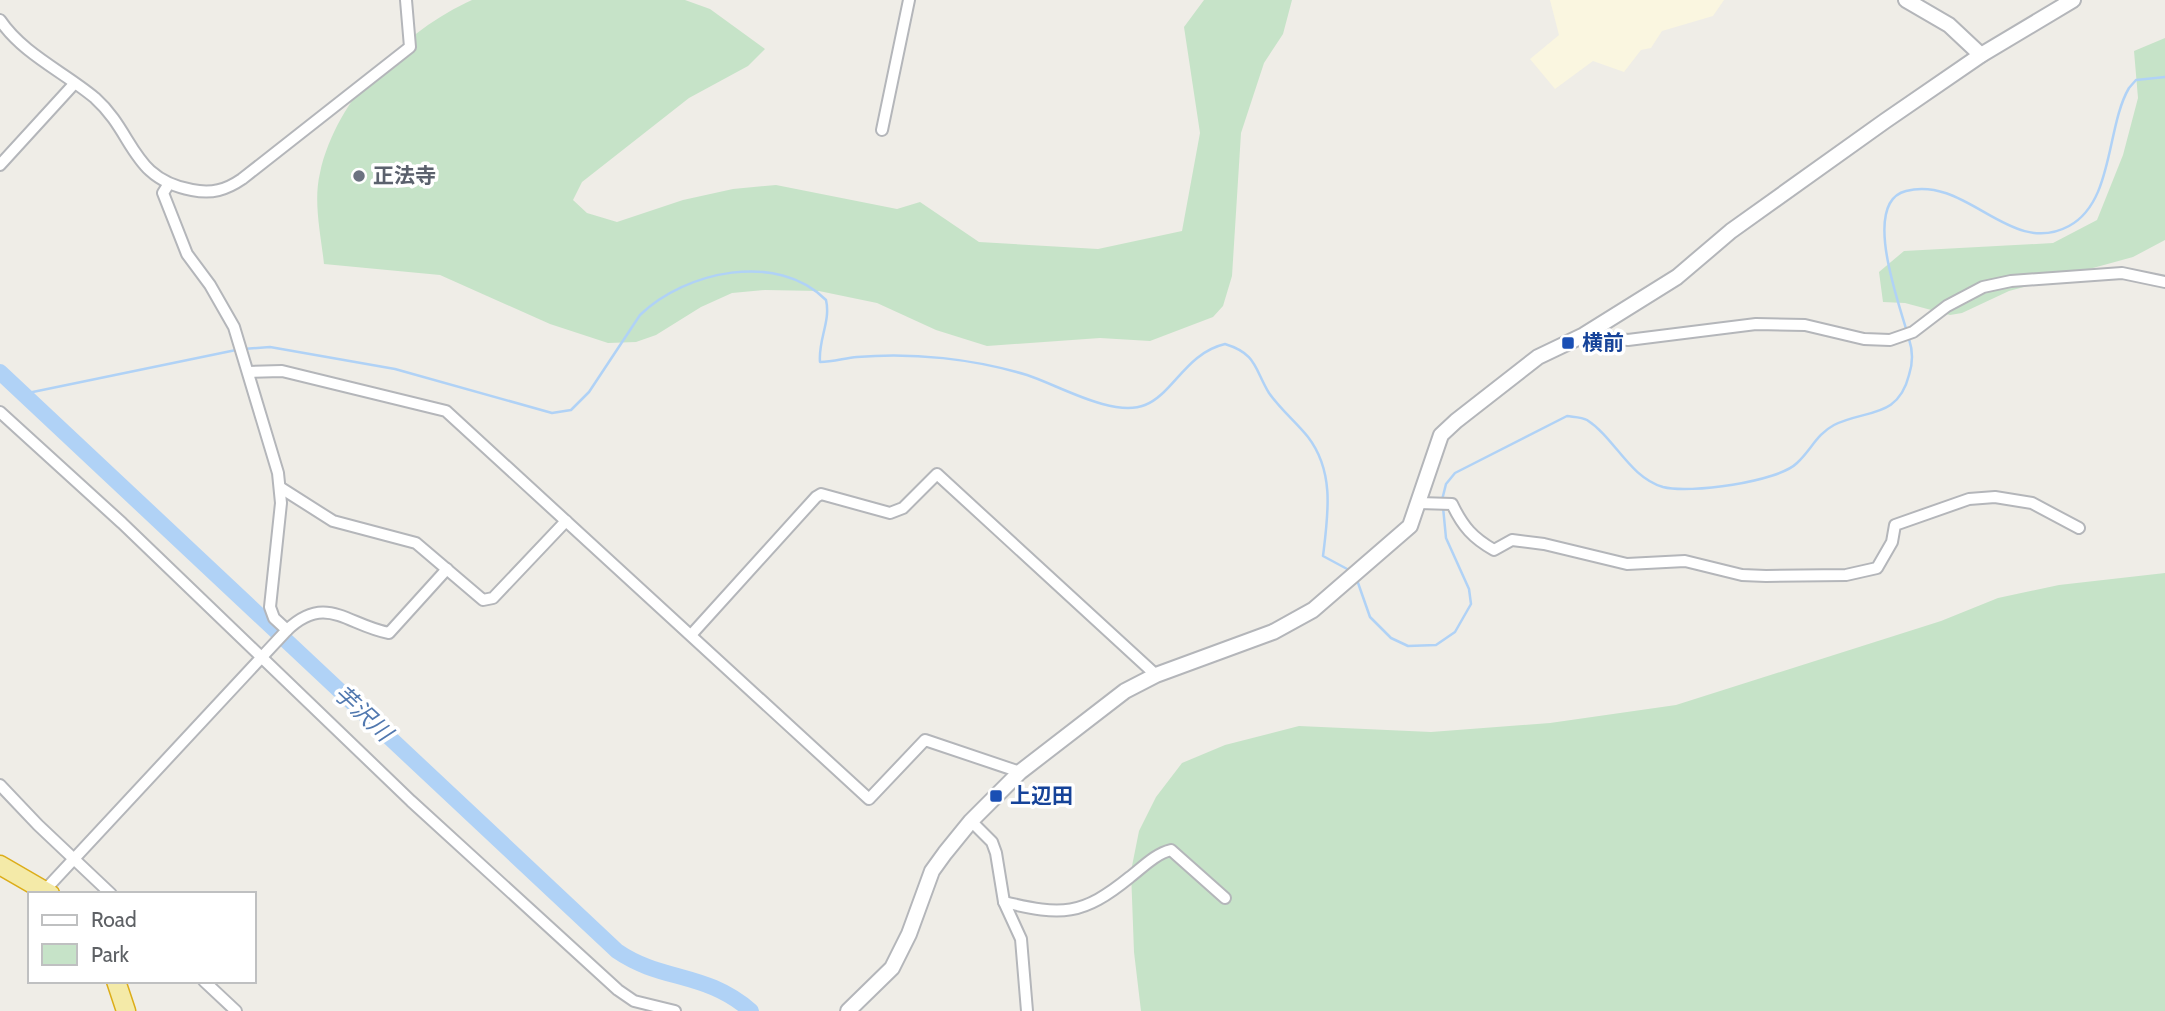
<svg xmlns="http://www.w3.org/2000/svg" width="2165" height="1011" viewBox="0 0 2165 1011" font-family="Cabin,'Noto Sans JP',sans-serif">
<rect width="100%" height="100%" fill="#efede7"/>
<!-- commercial -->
<path fill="#faf6e0" d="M1550 0H1724L1713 16 1662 31 1651 48 1641 50 1624 72 1593 61 1555 89 1530 59 1559 35Z"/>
<!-- green -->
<g fill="#c6e3c8">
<path d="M472 0H685L710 9 765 49 748 66 689 98 582 182 573 200 587 213 617 222 683 200 733 189 776 185 897 209 920 202 979 242 1098 249 1182 231 1200 133 1184 27 1204 0H1292L1283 34 1264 63 1241 133 1232 276 1223 306 1213 317 1150 341 1100 338 987 346 936 330 877 303 819 291 765 290 732 293 701 307 656 335 636 342 608 343 550 324 440 275 324 264C321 235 313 202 320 173 337 97 404 31 472 0Z"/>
<path d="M2165 38V240L2133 257 2009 291 1962 313 1950 315 1905 303 1883 302 1879 272 1904 251 2053 243 2097 220 2123 155 2138 98 2134 51Z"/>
<path d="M2165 573V1011H1141L1134 952 1131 871 1139 831 1156 797 1182 763 1225 745 1299 726 1431 732 1550 723 1676 705 1941 621 1998 598 2059 585Z"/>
</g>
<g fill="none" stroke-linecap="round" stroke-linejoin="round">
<!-- stream -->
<g stroke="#b0d2f6" stroke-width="2.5">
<path d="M1907 332C1899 303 1861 202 1906 191 1967 175 2010 258 2069 226 2114 202 2106 127 2129 88L2136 80 2165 77"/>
<path d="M243 349 270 347 395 369 552 413 571 410 589 392 640 315C686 271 777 251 826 300 831 321 818 340 820 362 833 362 845 358 857 357 913 352 974 359 1027 375 1058 385 1113 418 1145 405 1173 394 1186 353 1225 344 1257 354 1254 368 1269 393 1280 409 1296 422 1308 437 1335 472 1328 515 1323 556L1349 570"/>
<path d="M23 394 236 350"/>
<path d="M1442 500 1446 484 1455 473 1567 416C1573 417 1582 417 1587 420 1615 438 1629 477 1663 487 1689 494 1778 482 1797 463 1811 450 1817 434 1834 425 1866 409 1898 419 1909 375 1913 363 1913 351 1909 339"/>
<path d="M1357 580 1370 617 1391 638 1408 646 1436 645 1455 632 1471 604 1469 589 1446 538 1443 507"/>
</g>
<!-- river -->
<path stroke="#b0d2f6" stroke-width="16" d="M0 372 617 951C662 982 705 971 751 1011"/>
<defs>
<g id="minor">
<path d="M0 20C23 54 64 72 95 98 135 134 131 179 192 190 212 194 226 190 242 179L410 47 406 0"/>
<path d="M882 130 909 0"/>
<path d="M0 165 74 84"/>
<path d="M1584 335 1628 340 1756 324 1805 325 1864 339 1890 340 1913 332 1947 306 1983 287 2011 281 2122 273 2165 282"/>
<path d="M249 372 282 371 446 411 869 799 925 740 1020 772"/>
<path d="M0 412 122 523 411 801 618 990 634 1001 675 1011"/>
<path d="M281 488 333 521 416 543 483 600 493 598 566 521"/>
<path d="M1419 503 1452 504C1463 527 1473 538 1494 550L1512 540 1544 544 1627 564 1685 561 1742 575 1766 576 1846 575 1877 568 1892 542 1895 525 1969 499 1995 497 2032 503 2079 528"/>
<path d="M287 630C326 593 347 625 389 633L447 569"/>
<path d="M691 635 816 497 821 494 890 513 903 508 937 474 1156 675"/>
<path d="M0 785 38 825 111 894"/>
<path d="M971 821 992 842 996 853 1004 902 1021 939 1027 1011"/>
<path d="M45 890 287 630 274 618 270 607 281 503 278 473 234 327 210 285 187 254 163 193 168 185"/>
<path d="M1004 902C1062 916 1082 916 1130 877 1143 867 1155 854 1171 850L1225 898"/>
<path d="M204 981 236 1011"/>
</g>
<g id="tertiary">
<path d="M1906 0 1949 25 1981 55"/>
<path d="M848 1011 892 968 909 934 932 871 945 853 971 821 1020 772 1125 691 1156 675 1273 632 1313 610 1410 526 1441 435 1456 421 1538 357 1584 335 1677 277 1731 231 1885 121 1981 55 2073 0"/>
</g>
<g id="trunk">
<path d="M0 865 50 894"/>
<path d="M116 981 126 1011"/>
</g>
</defs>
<!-- minor casing -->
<use href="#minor" stroke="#b4b6ba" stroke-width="14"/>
<!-- tertiary casing -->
<use href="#tertiary" stroke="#b4b6ba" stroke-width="18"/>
<!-- trunk casing -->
<use href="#trunk" stroke="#dcad19" stroke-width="21"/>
<!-- minor -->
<use href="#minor" stroke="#fff" stroke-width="10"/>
<!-- tertiary -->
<use href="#tertiary" stroke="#fff" stroke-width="14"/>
<!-- trunk -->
<use href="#trunk" stroke="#f4eaa8" stroke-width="18"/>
</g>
<!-- markers -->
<circle fill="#6b7280" stroke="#fff" stroke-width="2.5" cx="359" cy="176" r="7"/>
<g fill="#1a4fb4" stroke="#fff" stroke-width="2.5">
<rect x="1561" y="336" width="14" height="14" rx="3.5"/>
<rect x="989" y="789" width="14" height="14" rx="3.5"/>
</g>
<g text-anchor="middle" stroke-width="7" stroke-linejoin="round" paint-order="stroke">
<!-- worship labels -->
<g font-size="21" font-weight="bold" fill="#5b616d" stroke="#fff" text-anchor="start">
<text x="373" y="183">正法寺</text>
</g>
<!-- transit labels -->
<g font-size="21" font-weight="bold" fill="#164399" stroke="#fff" text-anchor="start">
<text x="1582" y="350">横前</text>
<text x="1010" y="803">上辺田</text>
</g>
<!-- water labels -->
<g font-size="23" font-style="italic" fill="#5178af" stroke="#fff">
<text transform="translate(363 713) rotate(43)" y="8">芋沢川</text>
</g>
</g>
<!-- legend -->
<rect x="28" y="892" width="228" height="91" fill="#ffffff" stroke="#bfc0c1" stroke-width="2"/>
<rect x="42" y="915" width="35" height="10" fill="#ffffff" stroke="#bfc0c1" stroke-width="2"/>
<text x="91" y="927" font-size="21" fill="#5e6165">Road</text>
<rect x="42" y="944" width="35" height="21" fill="#c6e3c8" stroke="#bfc0c1" stroke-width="2"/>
<text x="91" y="962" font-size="21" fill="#5e6165">Park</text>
</svg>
